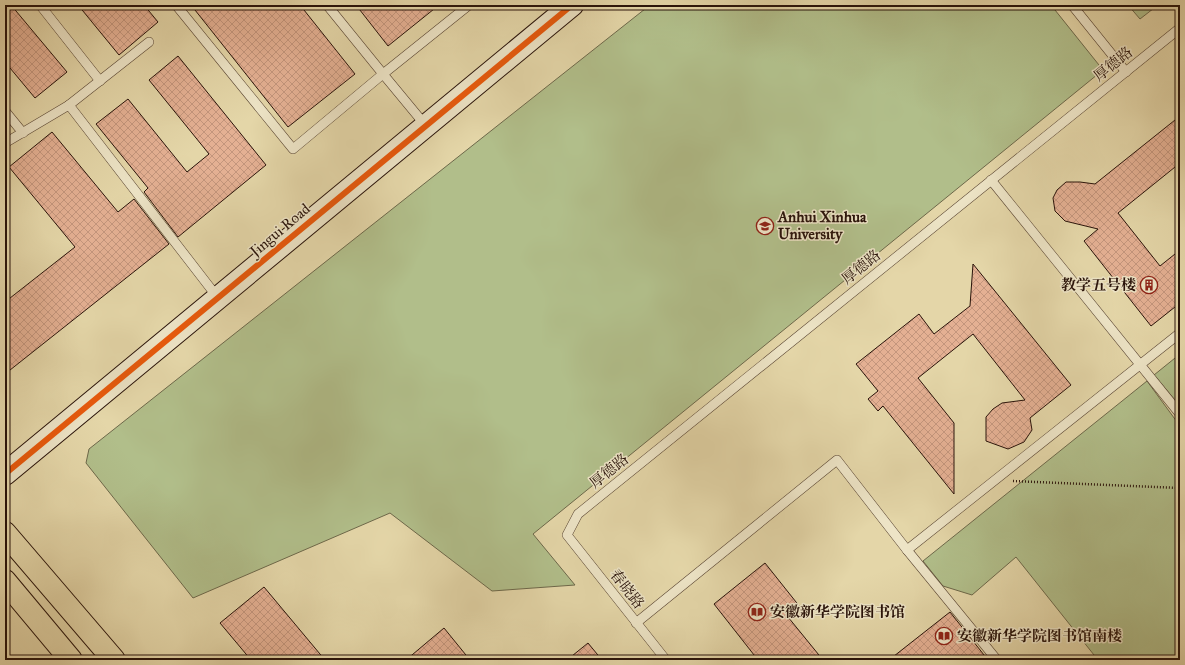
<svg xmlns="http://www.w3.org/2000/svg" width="1185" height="665" viewBox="0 0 1185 665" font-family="'IM FELL Great Primer','Noto Serif SC',serif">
<defs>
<pattern id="building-cross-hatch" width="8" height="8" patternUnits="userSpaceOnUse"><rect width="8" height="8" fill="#e4b093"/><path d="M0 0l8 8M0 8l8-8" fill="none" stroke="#c4967d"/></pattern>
</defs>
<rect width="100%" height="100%" fill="#e4d6a8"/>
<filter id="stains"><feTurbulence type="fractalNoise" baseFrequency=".005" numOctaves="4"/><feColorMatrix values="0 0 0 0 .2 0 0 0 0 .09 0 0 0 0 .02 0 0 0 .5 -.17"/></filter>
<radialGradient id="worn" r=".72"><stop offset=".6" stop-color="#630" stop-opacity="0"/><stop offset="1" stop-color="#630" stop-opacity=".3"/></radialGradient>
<!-- green -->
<g fill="#b1be8a" stroke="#6d684a">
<path d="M650 5H1051L1103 70 533 534 575 585 492 591 390 513 193 598 86 463 89 449Z"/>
<path d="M1128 5H1158L1140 19Z"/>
<path d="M1180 354V406L1154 375Z"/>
<path d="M1147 381 1180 426V660H1098L1016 557 972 595 943 586 923 561Z"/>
</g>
<!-- building -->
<g fill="url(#building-cross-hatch)" stroke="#29130a">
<path d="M5 5H11L67 72 35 98 5 62Z"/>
<path d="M78 5H144L158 22 119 55Z"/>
<path d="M191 5H300L355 74 288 127Z"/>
<path d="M356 5H439L388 46Z"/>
<path d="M178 56 266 165 178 237 144 192 148 188 96 124 128 99 187 172 209 154 149 80Z"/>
<path d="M1180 116V163L1118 213 1160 266 1180 250V303L1151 326 1084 241 1098 229 1065 221 1055 211 1053 198 1057 190 1066 182H1080L1095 184Z"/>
<path d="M52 132 118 212 134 199 169 244 5 374V302L75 247 9 167Z"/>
<path d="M973 264 1071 385 1030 418 1032 430 1024 442 1008 449 986 441V417L993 409 1002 403 1025 400 973 334 918 378 954 423V494L883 406 878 411 868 399 878 391 856 364 919 314 934 334 970 306Z"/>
<path d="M765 563 800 607 788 617 823 660H758L714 604Z"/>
<path d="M264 587 325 660H251L220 623Z"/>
<path d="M950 612 988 660H889Z"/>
<path d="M444 628 470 660H406Z"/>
<path d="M588 643 602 660H567Z"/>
</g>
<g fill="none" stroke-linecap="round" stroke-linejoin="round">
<defs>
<g id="lane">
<path d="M40 5 100 81"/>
<path d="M176 5 293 149 383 74 327 5"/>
<path d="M1072 5 1126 72"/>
<path d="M69 105 149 42"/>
<path d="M5 111 23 133"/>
<path d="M426 126 383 74 469 5"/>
<path d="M5 143 69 105 218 298"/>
<path d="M991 180 1180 414"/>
<path d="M907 550 1180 333"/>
<path d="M636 623 837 460 907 550 997 660"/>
<path d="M666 660 567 535 578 514 1180 28"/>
</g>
<path id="secondary" d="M5 474 572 5"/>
<g id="primary">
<path d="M5 533 114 660"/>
<path d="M5 581 71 660"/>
</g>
</defs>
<!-- lane casing -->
<use href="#lane" stroke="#584432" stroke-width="10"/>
<!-- secondary casing -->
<use href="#secondary" stroke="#29130a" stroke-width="24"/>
<!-- primary casing -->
<use href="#primary" stroke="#29130a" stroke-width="24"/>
<!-- path -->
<path stroke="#29130a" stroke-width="2.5" stroke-dasharray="1 2" stroke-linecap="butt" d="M1013 481 1180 488"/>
<!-- lane -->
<use href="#lane" stroke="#ede4c6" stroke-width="9"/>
<!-- secondary -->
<use href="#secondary" stroke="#ede4c6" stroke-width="22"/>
<!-- primary -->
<use href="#primary" stroke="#e4d6a8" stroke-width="22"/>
<defs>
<path id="cycleway" d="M5 474 572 5"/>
</defs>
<!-- cycleway casing -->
<use href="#cycleway" stroke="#ede4c6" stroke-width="8"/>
<!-- cycleway -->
<use href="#cycleway" stroke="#e8590c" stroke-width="6"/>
</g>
<!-- icons -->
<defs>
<symbol id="university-ring" viewBox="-11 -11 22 22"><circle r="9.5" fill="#ede4c6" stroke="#8f2418" stroke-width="1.5"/><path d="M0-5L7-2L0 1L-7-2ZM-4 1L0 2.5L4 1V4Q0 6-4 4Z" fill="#8f2418"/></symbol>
<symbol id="building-ring" viewBox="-11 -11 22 22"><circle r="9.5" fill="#ede4c6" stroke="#8f2418" stroke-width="1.5"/><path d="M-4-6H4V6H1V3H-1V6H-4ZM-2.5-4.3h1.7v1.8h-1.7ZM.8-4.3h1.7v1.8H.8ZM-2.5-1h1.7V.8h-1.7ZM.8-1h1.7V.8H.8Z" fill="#8f2418"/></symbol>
<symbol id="library-ring" viewBox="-11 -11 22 22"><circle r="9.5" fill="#ede4c6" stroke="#8f2418" stroke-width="1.5"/><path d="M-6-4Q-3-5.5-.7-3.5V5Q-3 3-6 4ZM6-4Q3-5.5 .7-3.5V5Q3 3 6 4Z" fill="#8f2418"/></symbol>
</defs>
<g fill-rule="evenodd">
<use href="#university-ring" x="755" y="216" width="20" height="20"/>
<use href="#building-ring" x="1139" y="275" width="20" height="20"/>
<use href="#library-ring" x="747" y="602" width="20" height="20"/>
<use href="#library-ring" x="934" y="626" width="20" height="20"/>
</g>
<g text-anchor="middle" stroke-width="3" stroke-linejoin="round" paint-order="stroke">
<!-- street labels -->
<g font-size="15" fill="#29130a" stroke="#ede4c6">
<text transform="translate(1113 64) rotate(-39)" y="5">厚德路</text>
<text transform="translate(280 230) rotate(-40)" y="5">Jingui Road</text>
<text transform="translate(861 267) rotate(-39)" y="5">厚德路</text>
<text transform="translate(609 471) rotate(-39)" y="5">厚德路</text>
<text transform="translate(627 589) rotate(52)" y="5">春晓路</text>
</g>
<!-- poi labels -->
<g font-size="15" font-weight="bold" fill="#29130a" stroke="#ede4c6" text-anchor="start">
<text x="778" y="222">Anhui Xinhua<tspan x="778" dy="17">University</tspan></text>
<text x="1136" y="290" text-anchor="end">教学五号楼</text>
<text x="770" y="617">安徽新华学院图书馆</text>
<text x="957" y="641">安徽新华学院图书馆南楼</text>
</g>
</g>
<!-- margin -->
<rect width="1185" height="665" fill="none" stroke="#e4d6a8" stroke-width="20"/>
<rect x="6" y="6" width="1173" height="653" fill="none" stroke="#29130a" stroke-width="2"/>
<rect x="10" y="10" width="1165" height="645" fill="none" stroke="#29130a"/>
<rect width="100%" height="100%" filter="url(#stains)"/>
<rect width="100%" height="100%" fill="url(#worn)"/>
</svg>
